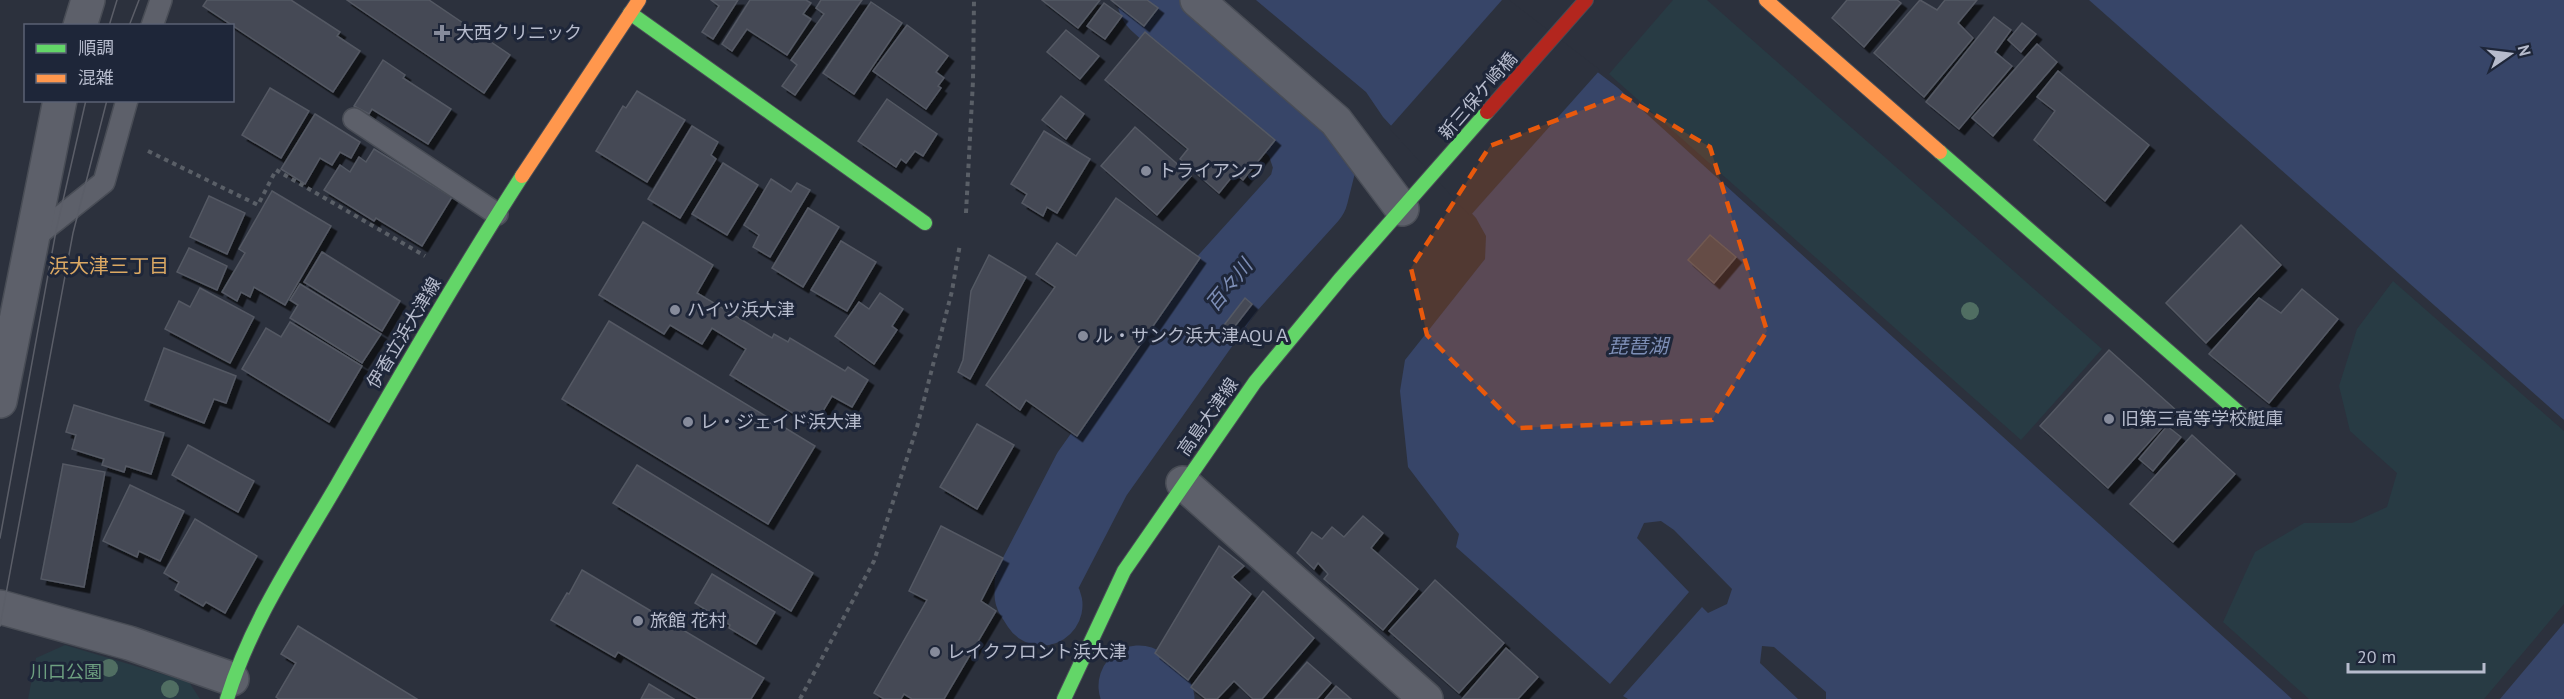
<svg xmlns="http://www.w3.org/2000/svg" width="2564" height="699" viewBox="0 0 2564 699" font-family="'PT Sans','Noto Sans JP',sans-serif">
<defs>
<filter id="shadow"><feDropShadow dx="5.5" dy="5.5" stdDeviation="0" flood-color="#0009"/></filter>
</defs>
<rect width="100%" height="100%" fill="#2c313d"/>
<!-- green -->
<g fill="#283b44">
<path d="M1673 0H1707L2102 349 2021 440 1609 74Z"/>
<path d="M2393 281 2564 431V604L2484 699H2309L2223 622 2255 552 2304 523H2352L2387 507 2397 473 2350 431 2339 386 2357 329Z"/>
<path d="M65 645 189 682 200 699H28L36 658Z"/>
</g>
<!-- water -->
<g fill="#374568">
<path d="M1256 0H1504L1617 87 2292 699H1826V692L1774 647 1762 646 1760 663 1798 699H1628L1623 696 1702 607 1708 613 1727 604 1732 589 1674 530 1661 521 1644 523 1637 538 1689 592 1610 684 1456 547 1459 534 1408 467 1400 391 1405 360 1485 259 1486 236 1476 218 1383 117 1366 92Z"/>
<path d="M2089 0H2564V420Z"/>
<path d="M2564 623V699H2500Z"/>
</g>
<!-- pier -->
<path fill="#2c313d" d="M1502 0H1509L1600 70 1470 216 1389 128Z"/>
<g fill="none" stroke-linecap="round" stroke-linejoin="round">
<!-- river -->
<g stroke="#374568" stroke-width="81">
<path d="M1042 605 1035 594V584L1092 474 1225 286 1308 194 1315 166 1304 133 1158 0"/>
<path d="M1139 686 1154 699"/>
</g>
</g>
<!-- building -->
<g fill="#454954" stroke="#545964" stroke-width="1.5" filter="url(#shadow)">
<path d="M207 0H291L340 32 337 36 360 51 333 92 203 6Z"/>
<path d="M347 0H429L510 55 484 93Z"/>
<path d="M711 0H738L713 39 702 32 719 6Z"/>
<path d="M750 0H806L811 3 803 14 811 19 787 55 747 29 732 51 722 44Z"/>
<path d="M821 0H862L795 95 782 86 797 65 791 60 824 14 816 8Z"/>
<path d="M1042 0H1100L1078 28Z"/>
<path d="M1111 0H1147L1158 8 1144 26Z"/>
<path d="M1847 0H1897L1901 3 1864 47 1832 18Z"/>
<path d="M1920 0 1937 10 1945 0H1977L1958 23 1973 38 1924 97 1874 53Z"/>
<path d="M871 2 902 23 854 94 823 73Z"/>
<path d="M1104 3 1122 16 1105 39 1087 26Z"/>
<path d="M1994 17 2011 30 1995 52 2012 66 1959 129 1926 102Z"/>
<path d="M2022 23 2036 34 2021 52 2008 40Z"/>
<path d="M907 25 948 56 936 72 944 78 938 86 941 88 926 109 873 71Z"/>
<path d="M1066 30 1099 56 1080 79 1047 52Z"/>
<path d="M1145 32 1275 140 1243 180 1235 173 1219 193 1180 159 1188 149 1105 80Z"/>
<path d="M2037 44 2057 62 1993 136 1972 118Z"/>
<path d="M383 60 405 75 403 78 451 109 428 144 372 109 369 114 354 106Z"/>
<path d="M2058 71 2149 145 2105 201 2034 140 2055 111 2037 97Z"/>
<path d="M270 88 309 111 281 158 242 135Z"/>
<path d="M637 91 685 120 647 182 596 151 623 106 626 108Z"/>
<path d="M1061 96 1084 114 1066 139 1042 120Z"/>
<path d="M887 99 937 134 923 156 915 151 906 163 901 159 896 167 858 141Z"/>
<path d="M315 114 360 142 351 158 340 152 332 165 320 158 305 184 281 169Z"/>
<path d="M692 126 718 142 711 155 716 159 680 218 648 199Z"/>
<path d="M1135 127 1191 176 1157 215 1101 166Z"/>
<path d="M1044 131 1090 159 1057 213 1047 207 1043 216 1022 203 1027 194 1011 184Z"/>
<path d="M374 149 452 197 422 246 376 218 374 221 324 190 340 165 350 172 359 157 366 162Z"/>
<path d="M723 163 758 185 727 235 692 214Z"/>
<path d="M771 179 791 192 797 183 810 190 770 257 753 247 759 235 744 225Z"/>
<path d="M272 191 331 226 285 305 254 287 250 297 241 292 237 301 222 292 245 253 239 249Z"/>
<path d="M209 196 245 213 227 254 190 237Z"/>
<path d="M1116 198 1200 258 1077 436 1026 400 1020 410 986 385 1055 287 1036 274 1057 243 1076 256Z"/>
<path d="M808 208 839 227 803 287 772 268Z"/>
<path d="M643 222 713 265 697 293 772 338 774 334 788 342 790 338 845 371 848 367 868 380 852 407 832 396 814 426 730 375 746 349 712 328 702 344 670 325 664 334 599 295Z"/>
<path d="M2241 225 2281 265 2206 343 2166 303Z"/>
<path d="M1710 235 1736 257 1714 283 1688 260Z"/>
<path d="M841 241 876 262 847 311 811 290Z"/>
<path d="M189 248 227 266 217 290 177 272Z"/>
<path d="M322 252 400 301 382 331 304 282Z"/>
<path d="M989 255 1026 277 970 379 958 372 963 360 971 291Z"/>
<path d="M300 284 381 334 362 363 290 318 298 305 290 300Z"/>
<path d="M200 288 254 317 230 363 165 329 179 301 190 307Z"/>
<path d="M2302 289 2338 319 2269 403 2209 354 2259 298 2281 313Z"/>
<path d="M880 293 903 309 892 326 897 330 874 364 835 336 859 302 869 309Z"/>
<path d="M1245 298 1252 304 1225 339 1218 333Z"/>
<path d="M609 321 815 446 768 524 562 399Z"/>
<path d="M290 322 362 366 329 422 242 369 266 328 281 337Z"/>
<path d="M164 348 236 376 226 403 214 399 204 423 145 400Z"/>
<path d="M2109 350 2177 411 2108 488 2040 426Z"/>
<path d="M74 405 164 433 151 474 126 466 124 472 102 465 104 459 72 449 76 435 66 432Z"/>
<path d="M977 424 1014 445 977 509 940 487Z"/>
<path d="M2167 426 2181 437 2153 471 2139 459Z"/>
<path d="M2192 435 2235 474 2173 542 2130 504Z"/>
<path d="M188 445 254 481 238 512 172 475Z"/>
<path d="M63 464 105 472 84 587 41 579Z"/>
<path d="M637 465 813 573 791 611 613 503Z"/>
<path d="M130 485 184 511 160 561 139 551 137 557 103 541Z"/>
<path d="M1363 516 1383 533 1371 548 1418 589 1383 630 1324 579 1328 574 1318 563 1314 569 1297 553 1312 532 1322 539 1332 527 1344 537Z"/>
<path d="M195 519 257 556 225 613 206 602 203 606 175 590 179 582 164 573Z"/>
<path d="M941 526 1003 558 981 601 996 611 944 699H912L904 694 901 699H884L874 693 927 600 909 591Z"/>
<path d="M1219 546 1244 566 1232 577 1251 594 1188 680 1155 653Z"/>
<path d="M582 570 764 678 751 699H698L618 652 615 657 551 620 567 593 569 594Z"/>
<path d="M712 574 775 612 756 644 729 628 730 625 695 603Z"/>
<path d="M1435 580 1504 643 1459 693 1389 631Z"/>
<path d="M1263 591 1314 638 1262 699H1253L1234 681 1217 699H1206L1191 687Z"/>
<path d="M298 626 417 699H279L276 697 296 663 281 654Z"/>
<path d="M1506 648 1538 677 1518 699H1462Z"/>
<path d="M1307 662 1331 683 1317 699H1275Z"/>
<path d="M649 684 674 699H641Z"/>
<path d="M1336 686 1351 699H1325Z"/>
</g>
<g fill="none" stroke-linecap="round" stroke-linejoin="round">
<defs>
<g id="lane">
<path d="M152 26 161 0"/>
<path d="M354 119 497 214"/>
<path d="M31 240 104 182 127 100"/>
</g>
<g id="street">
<path d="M1197 0 1336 121 1402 209"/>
<path d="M80 26 88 0"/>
<path d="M0 401 60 100"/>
<path d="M1183 483 1426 699"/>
<path d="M0 607 129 643 232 679"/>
</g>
<g id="fast">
<path d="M630 13 925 223"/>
<path d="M1940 152 2245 418"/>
<path d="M227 699C251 621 296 555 337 485 397 381 457 277 522 176"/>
<path d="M1064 699 1124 571 1255 382 1341 278 1487 112"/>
</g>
<g id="slow">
<path d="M1766 0 1940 152"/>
<path d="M522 176 639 0"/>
</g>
<path id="jam" d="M1487 112 1586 0"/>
</defs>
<!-- lane casing -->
<use href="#lane" stroke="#494d56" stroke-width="24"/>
<!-- street casing -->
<use href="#street" stroke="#494d56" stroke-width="36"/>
<!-- fast casing -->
<use href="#fast" stroke="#494d56" stroke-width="16"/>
<!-- slow casing -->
<use href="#slow" stroke="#494d56" stroke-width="16"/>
<!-- jam casing -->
<use href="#jam" stroke="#494d56" stroke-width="16"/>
<!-- path -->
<g stroke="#5a5f67" stroke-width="4" stroke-dasharray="4.5 4.5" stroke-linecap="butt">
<path d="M148 151 258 205 276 170 425 256"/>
<path d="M966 213 973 81 974 0"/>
<path d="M800 699 874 561 917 427 952 291 960 244"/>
</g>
<!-- lane -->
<use href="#lane" stroke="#5d606a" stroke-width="21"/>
<!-- street -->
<use href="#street" stroke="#5d606a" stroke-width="33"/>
<!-- fast -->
<use href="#fast" stroke="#63d668" stroke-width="14"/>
<!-- slow -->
<use href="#slow" stroke="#ff974d" stroke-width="14"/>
<!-- jam -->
<use href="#jam" stroke="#b3261e" stroke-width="14"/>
<!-- tram -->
<g stroke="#5b5e68" stroke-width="1.5">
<path d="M109 26 117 0"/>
<path d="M129 26 139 0"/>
<path d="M0 538 56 231 86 100"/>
<path d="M0 626 73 233 107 100"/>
</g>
</g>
<!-- trees -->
<g fill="#506e62">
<circle cx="1970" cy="311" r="9"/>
<circle cx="109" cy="668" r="9"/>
<circle cx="170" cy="689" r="9"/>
</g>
<!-- marked area -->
<path fill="#e8590c" fill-opacity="0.2" stroke="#e8590c" stroke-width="4.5" stroke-dasharray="12 8" stroke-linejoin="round" d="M1621 95 1710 147 1767 331 1712 420 1519 428 1427 335 1411 268 1490 146Z"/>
<!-- markers -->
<g fill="#868b9b" stroke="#1e2639" stroke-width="2">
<path d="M439 24h6v6h6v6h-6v6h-6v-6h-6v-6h6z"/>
<circle cx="1146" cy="171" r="6"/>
<circle cx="675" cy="310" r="6"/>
<circle cx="1083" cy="336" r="6"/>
<circle cx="2109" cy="419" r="6"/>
<circle cx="688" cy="422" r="6"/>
<circle cx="638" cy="621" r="6"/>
<circle cx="935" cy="652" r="6"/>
</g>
<g text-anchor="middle" stroke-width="6" stroke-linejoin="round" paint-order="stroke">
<!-- poi labels -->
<g font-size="18" fill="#b7bccd" stroke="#1e2639" text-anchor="start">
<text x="456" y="39">大西クリニック</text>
<text x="1158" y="177">トライアンフ</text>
<text x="687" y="316">ハイツ浜大津</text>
<text x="1095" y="342">ル・サンク浜大津AQUＡ</text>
<text x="2121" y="425">旧第三高等学校艇庫</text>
<text x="700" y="428">レ・ジェイド浜大津</text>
<text x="650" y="627">旅館 花村</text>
<text x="947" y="658">レイクフロント浜大津</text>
</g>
<!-- street labels -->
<g font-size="18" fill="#b7bccd" stroke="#1e2639">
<text transform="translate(1478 96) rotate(-49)" y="6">新三保ケ崎橋</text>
<text transform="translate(404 333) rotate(-59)" y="6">伊香立浜大津線</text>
<text transform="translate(1208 417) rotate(-55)" y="6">高島大津線</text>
</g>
<!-- park labels -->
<g font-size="18" fill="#6d9f80" stroke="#1e2639">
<text x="66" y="678">川口公園</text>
</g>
<!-- neighbourhood labels -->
<g font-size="20" fill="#dca963" stroke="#1e2639">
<text x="109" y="273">浜大津三丁目</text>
</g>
<!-- water labels -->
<g font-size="20" font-style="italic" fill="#7d8eb6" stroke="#1e2639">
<text transform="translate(1229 285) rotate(-51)" y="7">百々川</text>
<text x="1638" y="353">琵琶湖</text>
</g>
</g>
<!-- legend -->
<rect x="24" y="24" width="210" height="78" fill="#1e2639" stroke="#5b6274" stroke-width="1.5"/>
<rect x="36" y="44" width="30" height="9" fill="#63d668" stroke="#5b6274" stroke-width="1.5"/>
<text x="78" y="54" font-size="18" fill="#b7bccd">順調</text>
<rect x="36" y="74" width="30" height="9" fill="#ff974d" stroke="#5b6274" stroke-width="1.5"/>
<text x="78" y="84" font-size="18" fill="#b7bccd">混雑</text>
<!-- north arrow -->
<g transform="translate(2510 54) rotate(76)" stroke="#1e2639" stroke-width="4.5" paint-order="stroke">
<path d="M0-4.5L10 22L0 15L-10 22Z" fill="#b7bccd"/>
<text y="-9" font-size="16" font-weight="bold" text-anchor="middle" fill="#b7bccd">N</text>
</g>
<!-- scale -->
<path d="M2348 663v9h136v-9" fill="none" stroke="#b7bccd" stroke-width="3"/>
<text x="2357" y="663" font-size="18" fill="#b7bccd" stroke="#1e2639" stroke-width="4.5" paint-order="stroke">20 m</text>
</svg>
